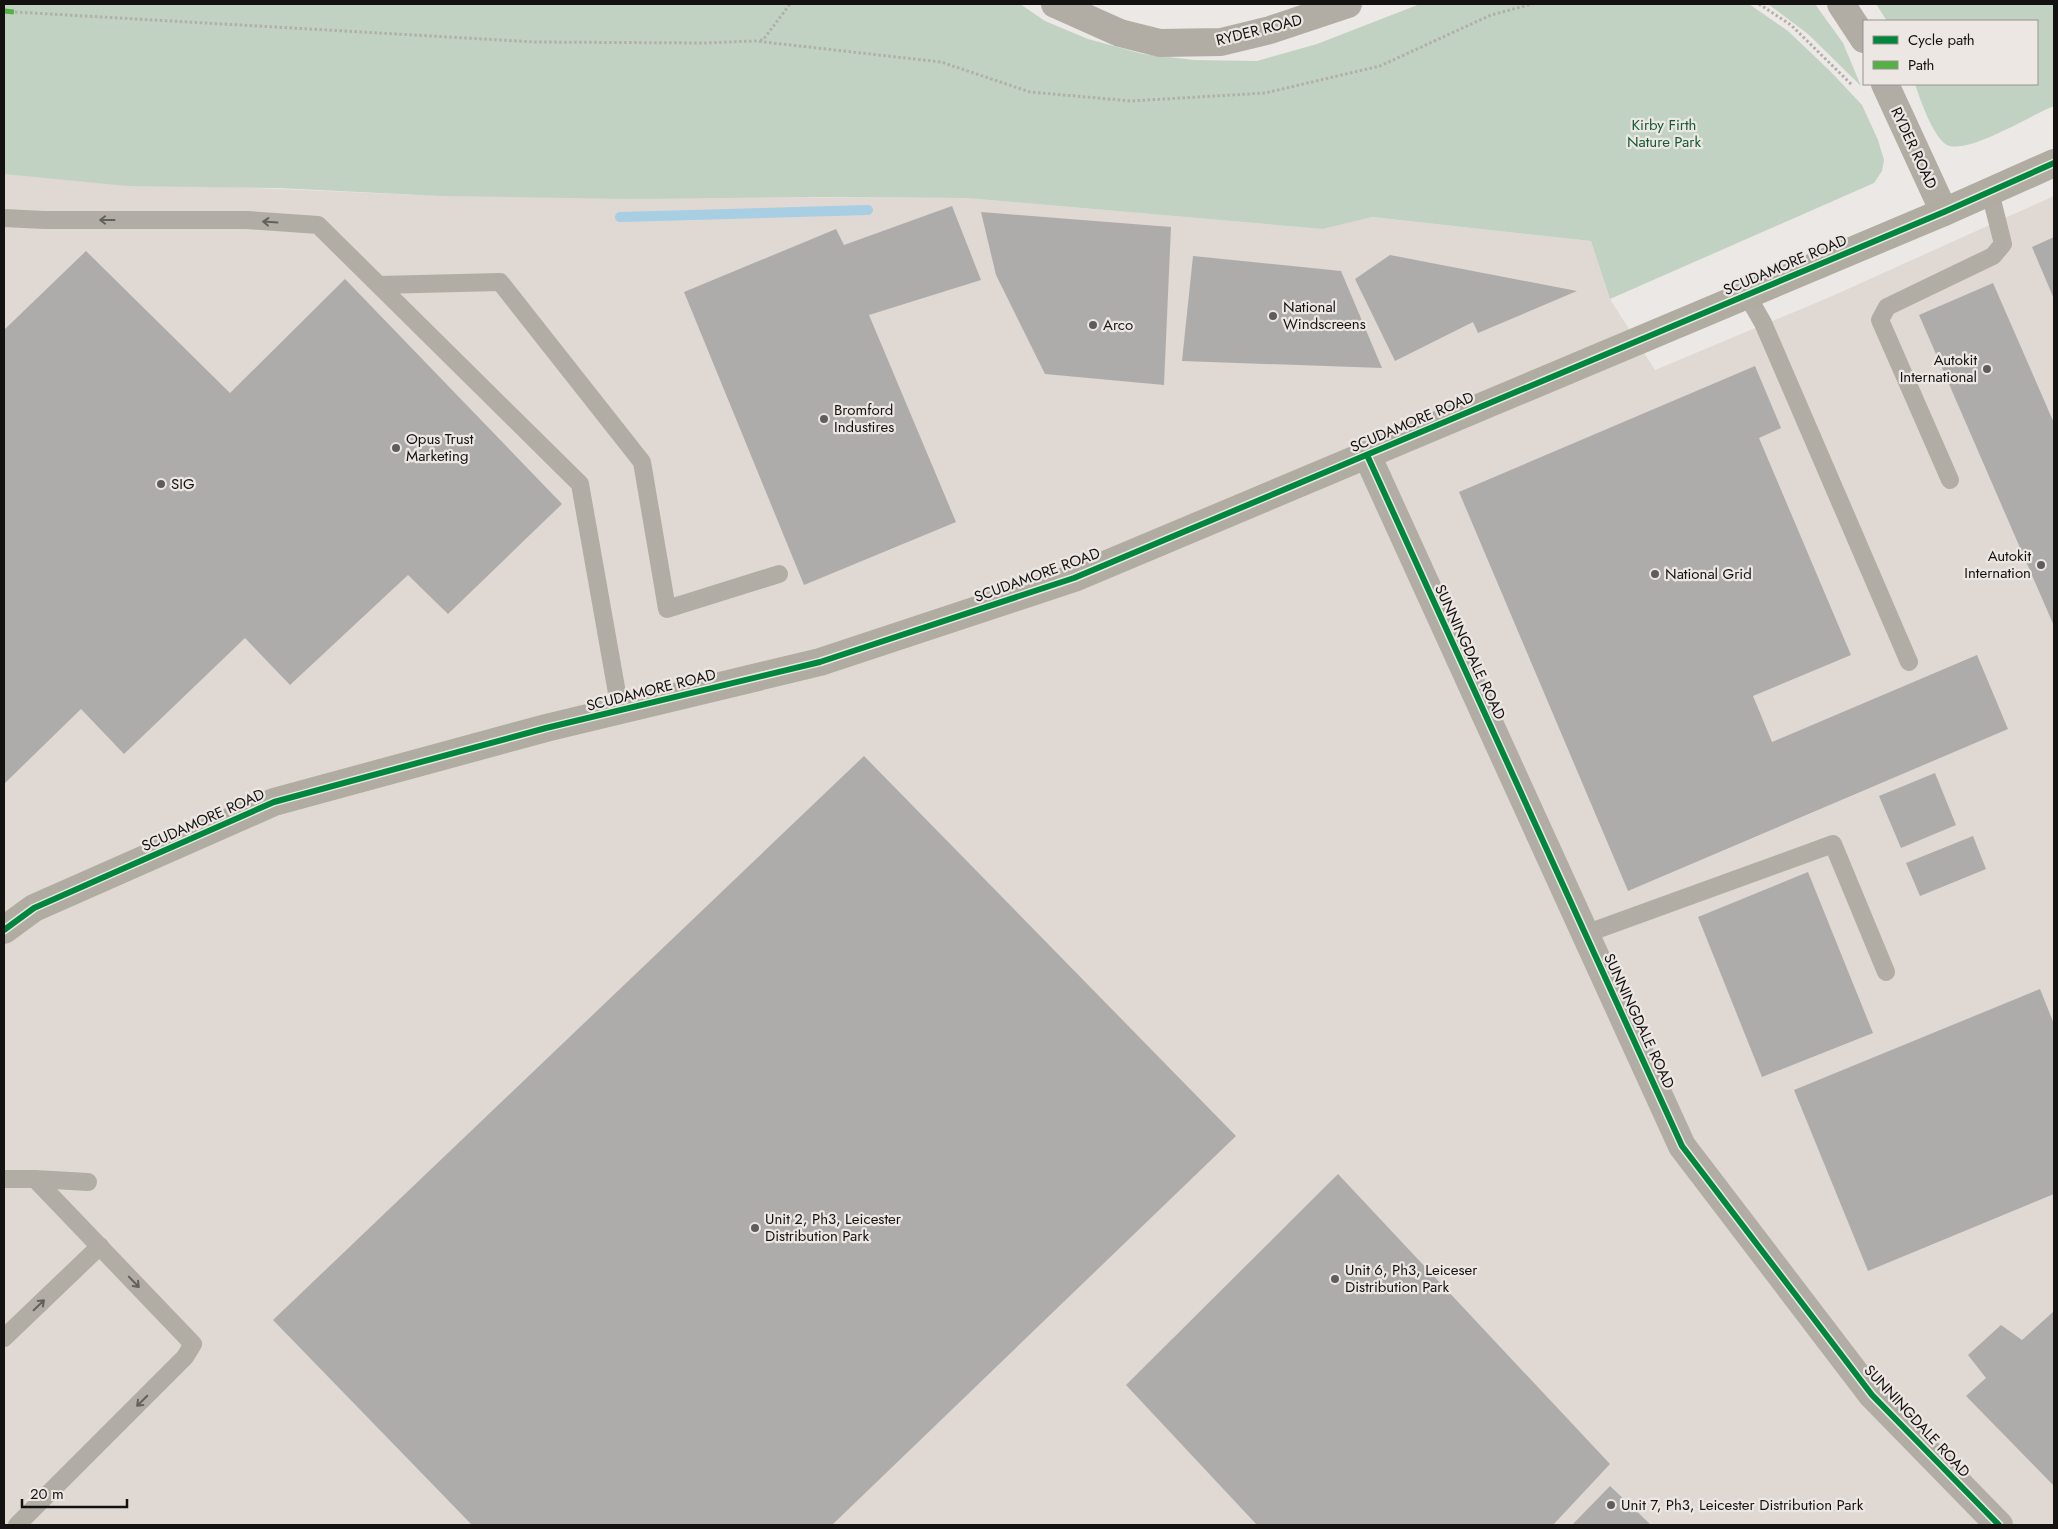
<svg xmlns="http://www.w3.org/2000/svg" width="2058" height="1529" viewBox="0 0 2058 1529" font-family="Jost,sans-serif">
<rect width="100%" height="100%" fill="#ebe8e6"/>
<!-- built -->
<path fill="#e0d8d3" d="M4 172 231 187 440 196 967 198 1323 229 1371 217 1591 241 1610 299 1655 370 1830 297 2054 196V1525H4Z"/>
<!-- green -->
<g fill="#c1d2c3">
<path d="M4 4H1020L1045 21 1088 39 1143 54 1194 60 1257 61 1317 44 1420 4H1749L1788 31 1831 72 1862 105 1878 140 1884 160 1882 171 1874 183 1610 299 1591 241 1372 217 1323 229 967 198 821 197 631 199 440 196 277 188 127 186 4 174Z"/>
<path d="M1768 4H1815L1843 43 1861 86 1808 34Z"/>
<path d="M1876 4H2054V106C2031 115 1968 155 1947 145 1933 137 1920 99 1915 84H2037V21H1887Z"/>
</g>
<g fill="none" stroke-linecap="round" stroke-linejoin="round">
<!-- stream -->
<path stroke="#a7cee2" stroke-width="10" d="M620 217 868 210"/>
</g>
<!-- building -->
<g fill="#aeacab">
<path d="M952 206 981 280 869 315 956 522 804 585 684 292 836 229 844 245Z"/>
<path d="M981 212 1171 227 1164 385 1045 374 996 275Z"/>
<path d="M2054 237V299L2032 247Z"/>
<path d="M86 251 230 393 345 279 562 504 448 614 408 575 290 685 245 638 124 754 81 709 4 784V330Z"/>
<path d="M1390 255 1577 291 1478 333 1473 322 1395 361 1355 279Z"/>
<path d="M1193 256 1341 271 1382 368 1182 361Z"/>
<path d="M1993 283 2054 423V626L1919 315Z"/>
<path d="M1755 366 1781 428 1759 438 1851 655 1753 696 1772 742 1977 655 2008 729 1628 891 1459 492Z"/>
<path d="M864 756 1236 1136 832 1525H472L273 1320Z"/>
<path d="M1935 773 1956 825 1901 848 1879 796Z"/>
<path d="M1973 836 1986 869 1920 896 1906 863Z"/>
<path d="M1808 872 1873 1033 1762 1077 1698 917Z"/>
<path d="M2040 989 2054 1024V1194L1868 1271 1794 1090Z"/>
<path d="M1338 1174 1610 1464 1553 1525H1257L1126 1385Z"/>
<path d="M2054 1311V1486L1966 1396 1986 1378 1968 1355 2001 1325 2022 1340Z"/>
<path d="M1610 1486 1651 1525H1572Z"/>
</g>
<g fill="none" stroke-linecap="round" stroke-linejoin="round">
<!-- path -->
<g stroke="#b2afa9" stroke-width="3" stroke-dasharray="2.5 2.5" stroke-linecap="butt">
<path d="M1759 4 1791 25 1852 85"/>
<path d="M15 12 535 42 704 43 755 41 941 62 1030 92 1131 101 1265 93 1380 66 1491 15 1532 4"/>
<path d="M760 40H763L790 4"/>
</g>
<!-- lane -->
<g stroke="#b2ada4" stroke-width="18">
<path d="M4 218 44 220H247L318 225 580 484 620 710"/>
<path d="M379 285 500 282 642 462 667 609 779 574"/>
<path d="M1747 295 1763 323 1909 662"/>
<path d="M1950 480 1880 320 1887 307 1993 256 2003 244 1990 192"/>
<path d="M1585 934 1833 844 1886 972"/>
<path d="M4 1179H35L88 1182"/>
<path d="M4 1338 100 1246"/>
<path d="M17 1525 185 1357 193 1344 35 1179"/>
</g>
<!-- street -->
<g stroke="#b2ada4" stroke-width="28">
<path d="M1055 4 1120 33 1160 43 1221 42 1270 30 1348 4"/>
<path d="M1841 4 1864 39"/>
<path d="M1885 84 1944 212"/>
<path d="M1367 455 1682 1146 1872 1395 1999 1525"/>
</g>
<!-- secondary -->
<path stroke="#b0aca2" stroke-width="28" d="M4 930 34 908 274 802 546 728 820 662 1074 578 1944 212 2054 163"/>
<!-- quiet -->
<path stroke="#55b144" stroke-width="5" stroke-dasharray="10 5" stroke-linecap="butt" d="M4 11 15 12"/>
<defs>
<g id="cycleway">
<path d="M1367 455 1682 1146 1872 1395 1999 1525"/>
<path d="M4 930 34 908 274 802 546 728 820 662 1074 578 1944 212 2054 163"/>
</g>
</defs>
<!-- cycleway casing -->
<use href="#cycleway" stroke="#ede7e4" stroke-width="9"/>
<!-- cycleway -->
<use href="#cycleway" stroke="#00873e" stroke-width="6"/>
</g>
<!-- one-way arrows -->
<defs><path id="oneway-shaft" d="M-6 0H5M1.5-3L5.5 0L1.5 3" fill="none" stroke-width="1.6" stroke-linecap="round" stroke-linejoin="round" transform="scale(1.25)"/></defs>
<g stroke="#63605a">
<use href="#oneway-shaft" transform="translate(107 220) rotate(-180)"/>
<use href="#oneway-shaft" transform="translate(270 222) rotate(-176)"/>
<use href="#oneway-shaft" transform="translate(134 1282) rotate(46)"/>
<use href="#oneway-shaft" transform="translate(39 1305) rotate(-44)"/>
<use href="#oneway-shaft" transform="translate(142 1401) rotate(135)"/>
</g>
<!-- markers -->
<g fill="#5f5d5c" stroke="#ede7e4" stroke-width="2">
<circle cx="1273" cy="316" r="5"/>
<circle cx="1093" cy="325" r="5"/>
<circle cx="1987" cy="369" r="5"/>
<circle cx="824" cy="419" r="5"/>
<circle cx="396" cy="448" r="5"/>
<circle cx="161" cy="484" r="5"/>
<circle cx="2041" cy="565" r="5"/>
<circle cx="1655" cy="574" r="5"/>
<circle cx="755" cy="1228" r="5"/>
<circle cx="1335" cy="1279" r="5"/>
<circle cx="1611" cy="1505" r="5"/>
</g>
<g text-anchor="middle" stroke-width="4.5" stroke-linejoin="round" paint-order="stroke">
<!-- street labels -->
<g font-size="15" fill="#141211" stroke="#ede7e4">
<text transform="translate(1259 30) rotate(-14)" y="5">RYDER ROAD</text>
<text transform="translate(1914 148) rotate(65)" y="5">RYDER ROAD</text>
<text transform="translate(1785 265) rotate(-23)" y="5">SCUDAMORE ROAD</text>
<text transform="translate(1412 422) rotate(-23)" y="5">SCUDAMORE ROAD</text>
<text transform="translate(1037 575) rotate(-20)" y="5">SCUDAMORE ROAD</text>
<text transform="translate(1470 652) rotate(65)" y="5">SUNNINGDALE ROAD</text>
<text transform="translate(651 690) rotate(-14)" y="5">SCUDAMORE ROAD</text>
<text transform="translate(203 820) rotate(-24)" y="5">SCUDAMORE ROAD</text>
<text transform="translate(1639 1021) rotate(65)" y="5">SUNNINGDALE ROAD</text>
<text transform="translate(1917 1421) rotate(47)" y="5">SUNNINGDALE ROAD</text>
</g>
<!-- park labels -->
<g font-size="15" fill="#125d30" stroke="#ede7e4">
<text x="1664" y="130">Kirby Firth<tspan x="1664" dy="17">Nature Park</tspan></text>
</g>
<!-- poi labels -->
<g font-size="15" fill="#141211" stroke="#ede7e4" text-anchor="start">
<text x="1283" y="312">National<tspan x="1283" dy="17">Windscreens</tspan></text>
<text x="1103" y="330">Arco</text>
<text x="1977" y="365" text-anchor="end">Autokit<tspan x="1977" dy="17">International</tspan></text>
<text x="834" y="415">Bromford<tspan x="834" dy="17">Industires</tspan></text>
<text x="406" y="444">Opus Trust<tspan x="406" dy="17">Marketing</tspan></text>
<text x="171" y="489">SIG</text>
<text x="2031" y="561" text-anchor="end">Autokit<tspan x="2031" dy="17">Internation</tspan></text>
<text x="1665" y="579">National Grid</text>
<text x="765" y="1224">Unit 2, Ph3, Leicester<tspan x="765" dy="17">Distribution Park</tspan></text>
<text x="1345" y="1275">Unit 6, Ph3, Leiceser<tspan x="1345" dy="17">Distribution Park</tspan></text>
<text x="1621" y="1510">Unit 7, Ph3, Leicester Distribution Park</text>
</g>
</g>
<!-- border -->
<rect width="2058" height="1529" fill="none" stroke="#141211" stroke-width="10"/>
<!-- legend -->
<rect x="1863" y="20" width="175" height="65" fill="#ede7e4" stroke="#969290"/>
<rect x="1873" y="36" width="25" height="8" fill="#00873e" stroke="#969290"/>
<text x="1908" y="45" font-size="15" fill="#141211">Cycle path</text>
<rect x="1873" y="61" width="25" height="8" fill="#55b144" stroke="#969290"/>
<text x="1908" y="70" font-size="15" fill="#141211">Path</text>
<!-- scale -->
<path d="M22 1499v8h105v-8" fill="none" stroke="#141211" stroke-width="2.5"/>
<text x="30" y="1499" font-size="15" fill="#141211" stroke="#ede7e4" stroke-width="4" paint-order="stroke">20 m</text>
</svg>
